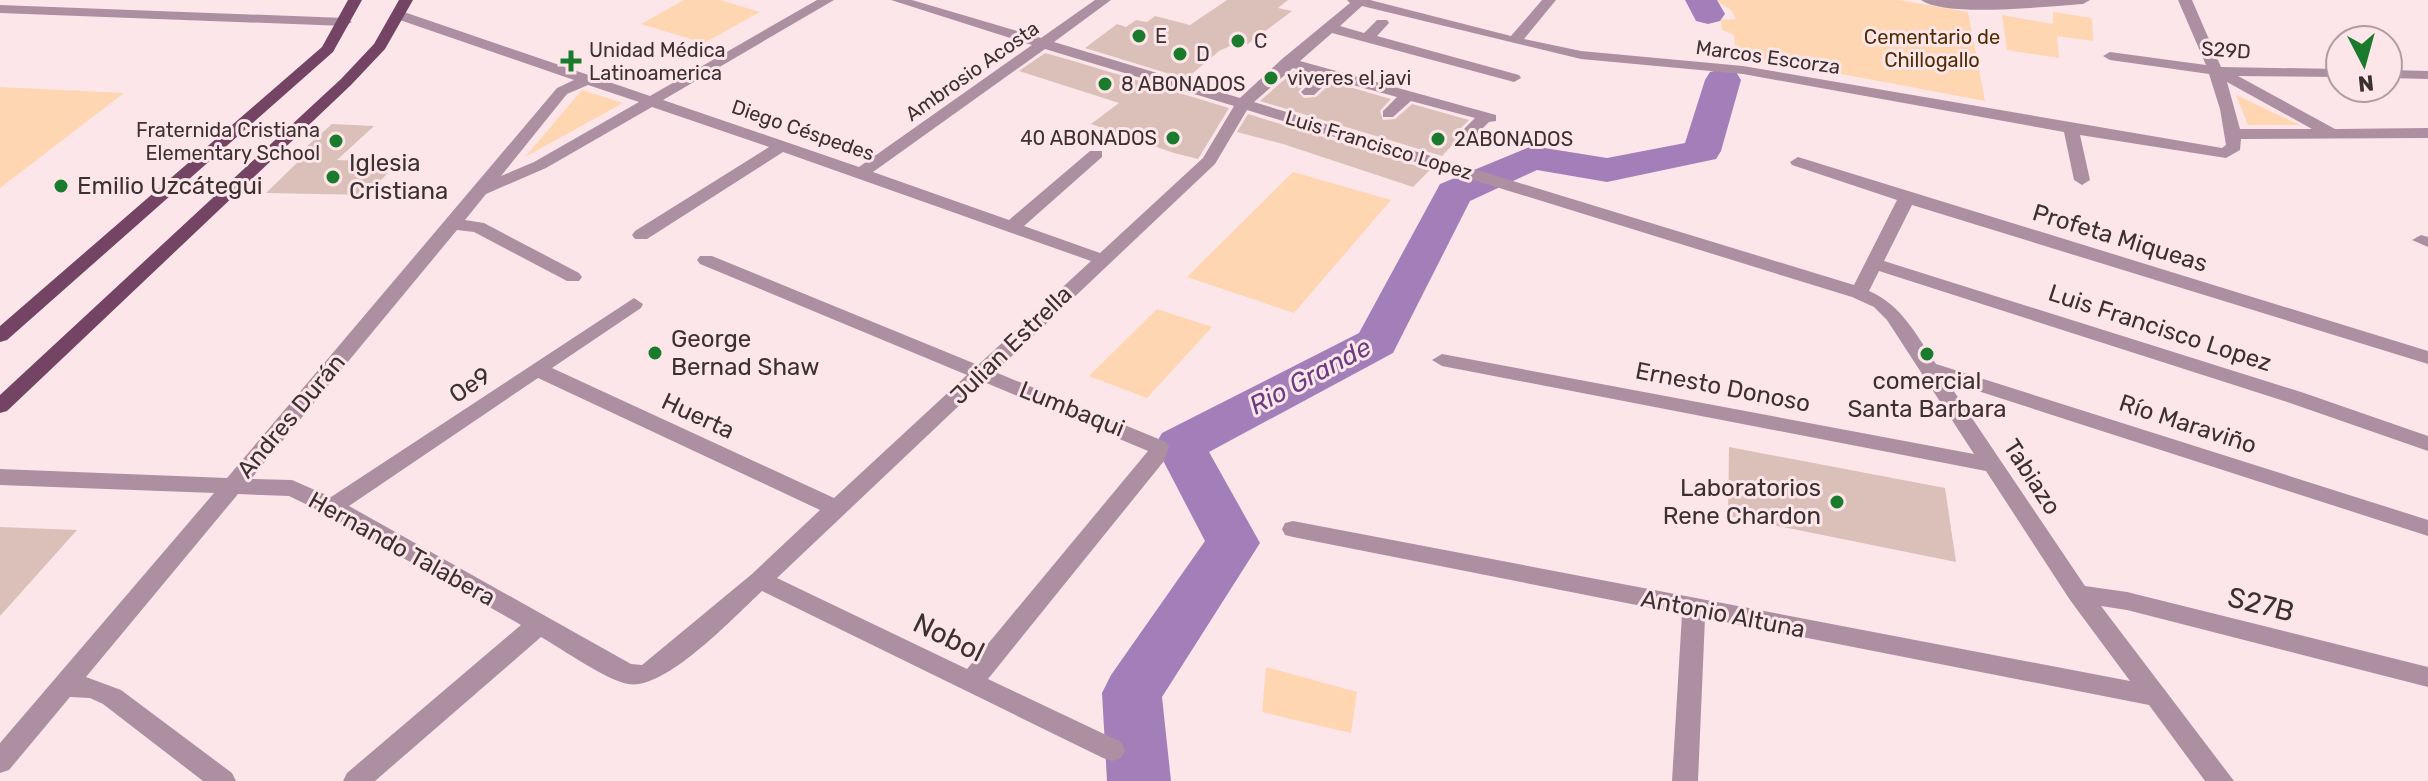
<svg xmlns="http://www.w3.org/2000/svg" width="2428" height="781" viewBox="0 0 2428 781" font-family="Rubik,sans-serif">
<rect width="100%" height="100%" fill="#fde6e9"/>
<!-- green -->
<g fill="#ffd6b2">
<path d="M684 0H720L760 12 704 43 641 24Z"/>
<path d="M1716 0H1899L1968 12 1985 101 1736 54 1734 35 1722 30 1721 20 1736 19 1731 10Z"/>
<path d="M2053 12 2092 18 2093 41 2057 36 2059 58 2007 50 2002 15 2053 24Z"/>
<path d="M0 87 124 93 0 188Z"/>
<path d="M582 90 623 103 525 157Z"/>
<path d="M2236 95 2300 125H2248Z"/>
<path d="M1293 172 1391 200 1294 313 1187 277Z"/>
<path d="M1157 309 1212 327 1147 398 1089 376Z"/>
<path d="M1266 667 1357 692 1351 733 1262 712Z"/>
</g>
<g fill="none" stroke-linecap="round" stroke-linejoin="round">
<!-- river -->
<g fill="#a37fba" fill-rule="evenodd">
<path d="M1685 0H1717L1725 14 1720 21 1708 24 1696 21Z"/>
<path d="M1723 69 1736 72 1741 80 1721 151 1716 159 1607 182 1537 170 1470 201 1393 353 1209 452 1260 543 1162 697 1171 781H1107L1102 693 1111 675 1205 541 1155 445 1162 433 1359 333 1440 184 1532 146 1607 158 1685 143 1705 80 1710 72Z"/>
</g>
</g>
<!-- building -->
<g fill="#dbc0b9">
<path d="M1227 0H1288L1278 8 1292 11 1241 49 1230 46 1219 51 1186 79 1085 48 1117 24 1126 27 1136 20 1147 22 1155 16 1190 25Z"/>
<path d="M1045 53 1070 60 1229 108 1198 159 1174 153 1091 124 1119 103 1019 71Z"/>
<path d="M1294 71 1312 76 1298 92 1304 98 1316 97 1332 82 1391 99 1380 111 1383 120 1395 119 1412 104 1469 120 1457 132 1456 141 1442 156 1260 101Z"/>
<path d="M1248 114 1430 170 1413 187 1283 144 1237 132Z"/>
<path d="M332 124 374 126 337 160 398 162 367 195 266 193 304 156 297 155Z"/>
<path d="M1729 447 1945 488 1956 562 1728 516Z"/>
<path d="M0 527 77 530 0 616Z"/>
</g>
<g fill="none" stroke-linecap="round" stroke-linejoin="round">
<!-- minor -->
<g fill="#ac90a2" fill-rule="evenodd">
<path d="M817 0H834L663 100 859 167 1032 45 891 0H912L1041 38 1095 0H1111L1054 42 1240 98 1282 59 1350 3 1347 0H1370L1511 36 1542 0H1556L1524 39 1581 51 1743 66 2222 148 2226 145 2220 109 2209 74 2110 60 2103 56 2110 52 2206 65 2178 0H2192L2221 67 2340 69V77L2238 76 2335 129 2428 128V138L2241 139 2240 150 2226 158 2080 135 2090 180 2082 185 2074 180 2064 132 1743 74 1581 59 1362 6 1340 26 1364 33 1377 20H1387L1389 23 1377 36 1519 75 1521 78 1514 82 1332 33 1300 61 1496 115V121L1489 122 1471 140H1459V134L1475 118 1411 101 1393 117H1383V111L1397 97 1331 79 1314 95H1304L1301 92 1318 75 1293 68 1254 102 1854 285 1897 200 1792 165 1790 162 1798 157 2428 351V364L1912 205 1884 261 2304 393 2428 436V451L2290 403 1879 271 1869 291C1902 305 1916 335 1936 364L2428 520V536L1947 381 2085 586 2127 592 2428 667V687L2127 610 2101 606 2234 781H2205L2149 705 1705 618 1698 781H1672L1682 614 1293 537 1285 535 1282 529 1285 523 1293 521 2130 681 2070 600 1986 471 1442 366 1432 360 1442 354 1974 454 1887 320 1874 307 1852 297 1247 110 1215 164 995 372 1166 442 1169 447 1164 461 988 679 1121 742 1125 750 1121 758 1112 761 1103 758 762 591C734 617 665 691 628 684 606 680 562 649 541 637L375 781H343L347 773 521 625 324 513 289 496 238 494 86 677 121 690 232 773 236 781H203L103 704 90 698 70 697 9 770 0 773V743L214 493 0 485V469L227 478 557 88 574 80 394 18V12H404L650 96ZM1045 49 1234 106 1203 158 1100 253 1024 226 1102 157V151H1090L1009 220 873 172ZM2227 82 2312 129H2240ZM588 85 639 102 534 162 501 176 567 94ZM652 107 769 147 635 231 632 235 635 239H647L783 152 1091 261 978 365 712 256H700L697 260 700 264 967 375 834 498 552 368 641 308 643 304 634 298 331 497 292 480 251 479 457 230 474 232 567 281H579L582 277 579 273 484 223 465 220 486 194 546 168ZM538 378 820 510 752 574 642 665 631 664 349 506ZM984 382 1148 451 967 669 777 578Z"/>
<path d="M1921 0H2090L2083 4C2049 6 1946 18 1921 0Z"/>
<path d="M0 5 345 18 352 22 345 26 0 13Z"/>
<path d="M2388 70 2428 71V79L2388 78Z"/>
<path d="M2421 235 2428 237V247L2412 240Z"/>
</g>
<!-- major -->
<g fill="#734464" fill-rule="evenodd">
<path d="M348 0H362L333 52 7 340 0 342V326L322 47Z"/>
<path d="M399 0H413L385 49 351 85 7 411 0 413V395L341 79 374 44Z"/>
</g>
</g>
<!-- markers -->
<g fill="#1b7b2c" stroke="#fde6e9" stroke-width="3">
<circle cx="1139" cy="36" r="8"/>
<circle cx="1238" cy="41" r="8"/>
<circle cx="1180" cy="54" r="8"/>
<path d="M567 49h8v8h8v8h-8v8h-8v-8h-8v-8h8z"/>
<circle cx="1271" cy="78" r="8"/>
<circle cx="1105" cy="84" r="8"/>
<circle cx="1173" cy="138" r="8"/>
<circle cx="1438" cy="139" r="8"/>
<circle cx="336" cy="141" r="8"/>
<circle cx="333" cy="177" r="8"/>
<circle cx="61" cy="186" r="8"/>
<circle cx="655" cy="353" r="8"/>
<circle cx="1927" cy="354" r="8"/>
<circle cx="1837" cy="502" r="8"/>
</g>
<g text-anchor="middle" stroke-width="6" stroke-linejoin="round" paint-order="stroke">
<!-- far-poi labels -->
<g font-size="20" fill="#3b3032" stroke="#fde6e9" text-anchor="start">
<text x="1155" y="43">E</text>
<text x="1254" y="48">C</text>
<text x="589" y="57">Unidad Médica<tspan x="589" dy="23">Latinoamerica</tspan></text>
<text x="1196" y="61">D</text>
<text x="1287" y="85">viveres el javi</text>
<text x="1121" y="91">8 ABONADOS</text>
<text x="320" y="137" text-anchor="end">Fraternida Cristiana<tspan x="320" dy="23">Elementary School</tspan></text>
<text x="1157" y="145" text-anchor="end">40 ABONADOS</text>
<text x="1454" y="146">2ABONADOS</text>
</g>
<!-- far-park labels -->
<g font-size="20" fill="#512d03" stroke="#fde6e9">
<text x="1932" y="44">Cementario de<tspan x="1932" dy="23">Chillogallo</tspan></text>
</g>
<!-- far-street labels -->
<g font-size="20" fill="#3b3032" stroke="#fde6e9">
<text transform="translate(2226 50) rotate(4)" y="7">S29D</text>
<text transform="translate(1768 57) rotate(8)" y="7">Marcos Escorza</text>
<text transform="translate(972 71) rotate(-35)" y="7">Ambrosio Acosta</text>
<text transform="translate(803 130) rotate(19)" y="7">Diego Céspedes</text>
<text transform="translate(1379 145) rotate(17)" y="7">Luis Francisco Lopez</text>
</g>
<!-- poi labels -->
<g font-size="24" fill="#3b3032" stroke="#fde6e9" text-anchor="start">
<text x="349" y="171">Iglesia<tspan x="349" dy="28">Cristiana</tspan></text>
<text x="77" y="194">Emilio Uzcátegui</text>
<text x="671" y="347">George<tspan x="671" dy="28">Bernad Shaw</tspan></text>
<text x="1927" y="389" text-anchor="middle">comercial<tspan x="1927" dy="28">Santa Barbara</tspan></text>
<text x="1821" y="496" text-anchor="end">Laboratorios<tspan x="1821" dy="28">Rene Chardon</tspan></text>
</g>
<!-- street labels -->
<g font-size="24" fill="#3b3032" stroke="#fde6e9">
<text transform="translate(2120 238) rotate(17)" y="8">Profeta Miqueas</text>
<text transform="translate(2160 328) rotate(18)" y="8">Luis Francisco Lopez</text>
<text transform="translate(1011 345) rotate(-44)" y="8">Julian Estrella</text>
<text transform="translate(470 385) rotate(-33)" y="8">Oe9</text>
<text transform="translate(1723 387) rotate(11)" y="8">Ernesto Donoso</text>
<text transform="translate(1072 409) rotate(22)" y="8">Lumbaqui</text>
<text transform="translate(291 416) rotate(-50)" y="8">Andres Durán</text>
<text transform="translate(698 416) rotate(25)" y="8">Huerta</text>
<text transform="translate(2188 424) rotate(18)" y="8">Río Maraviño</text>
<text transform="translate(2032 477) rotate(57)" y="8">Tabiazo</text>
<text transform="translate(402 549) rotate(29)" y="8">Hernando Talabera</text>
<text transform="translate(1723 614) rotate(11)" y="8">Antonio Altuna</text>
</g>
<!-- water labels -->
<g font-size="26" font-style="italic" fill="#6b3c84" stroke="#fde6e9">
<text transform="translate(1310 376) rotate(-28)" y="9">Rio Grande</text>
</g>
<!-- near-street labels -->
<g font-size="28" fill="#3b3032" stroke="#fde6e9">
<text transform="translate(2261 604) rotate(14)" y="10">S27B</text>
<text transform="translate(949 637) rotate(26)" y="10">Nobol</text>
</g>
</g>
<!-- north arrow -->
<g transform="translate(2364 64) rotate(174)"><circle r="38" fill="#fde6e9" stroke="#af9da0" stroke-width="2"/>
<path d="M0-6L14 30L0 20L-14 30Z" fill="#1b7b2c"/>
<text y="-12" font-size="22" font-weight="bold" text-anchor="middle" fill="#3b3032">N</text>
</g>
</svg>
